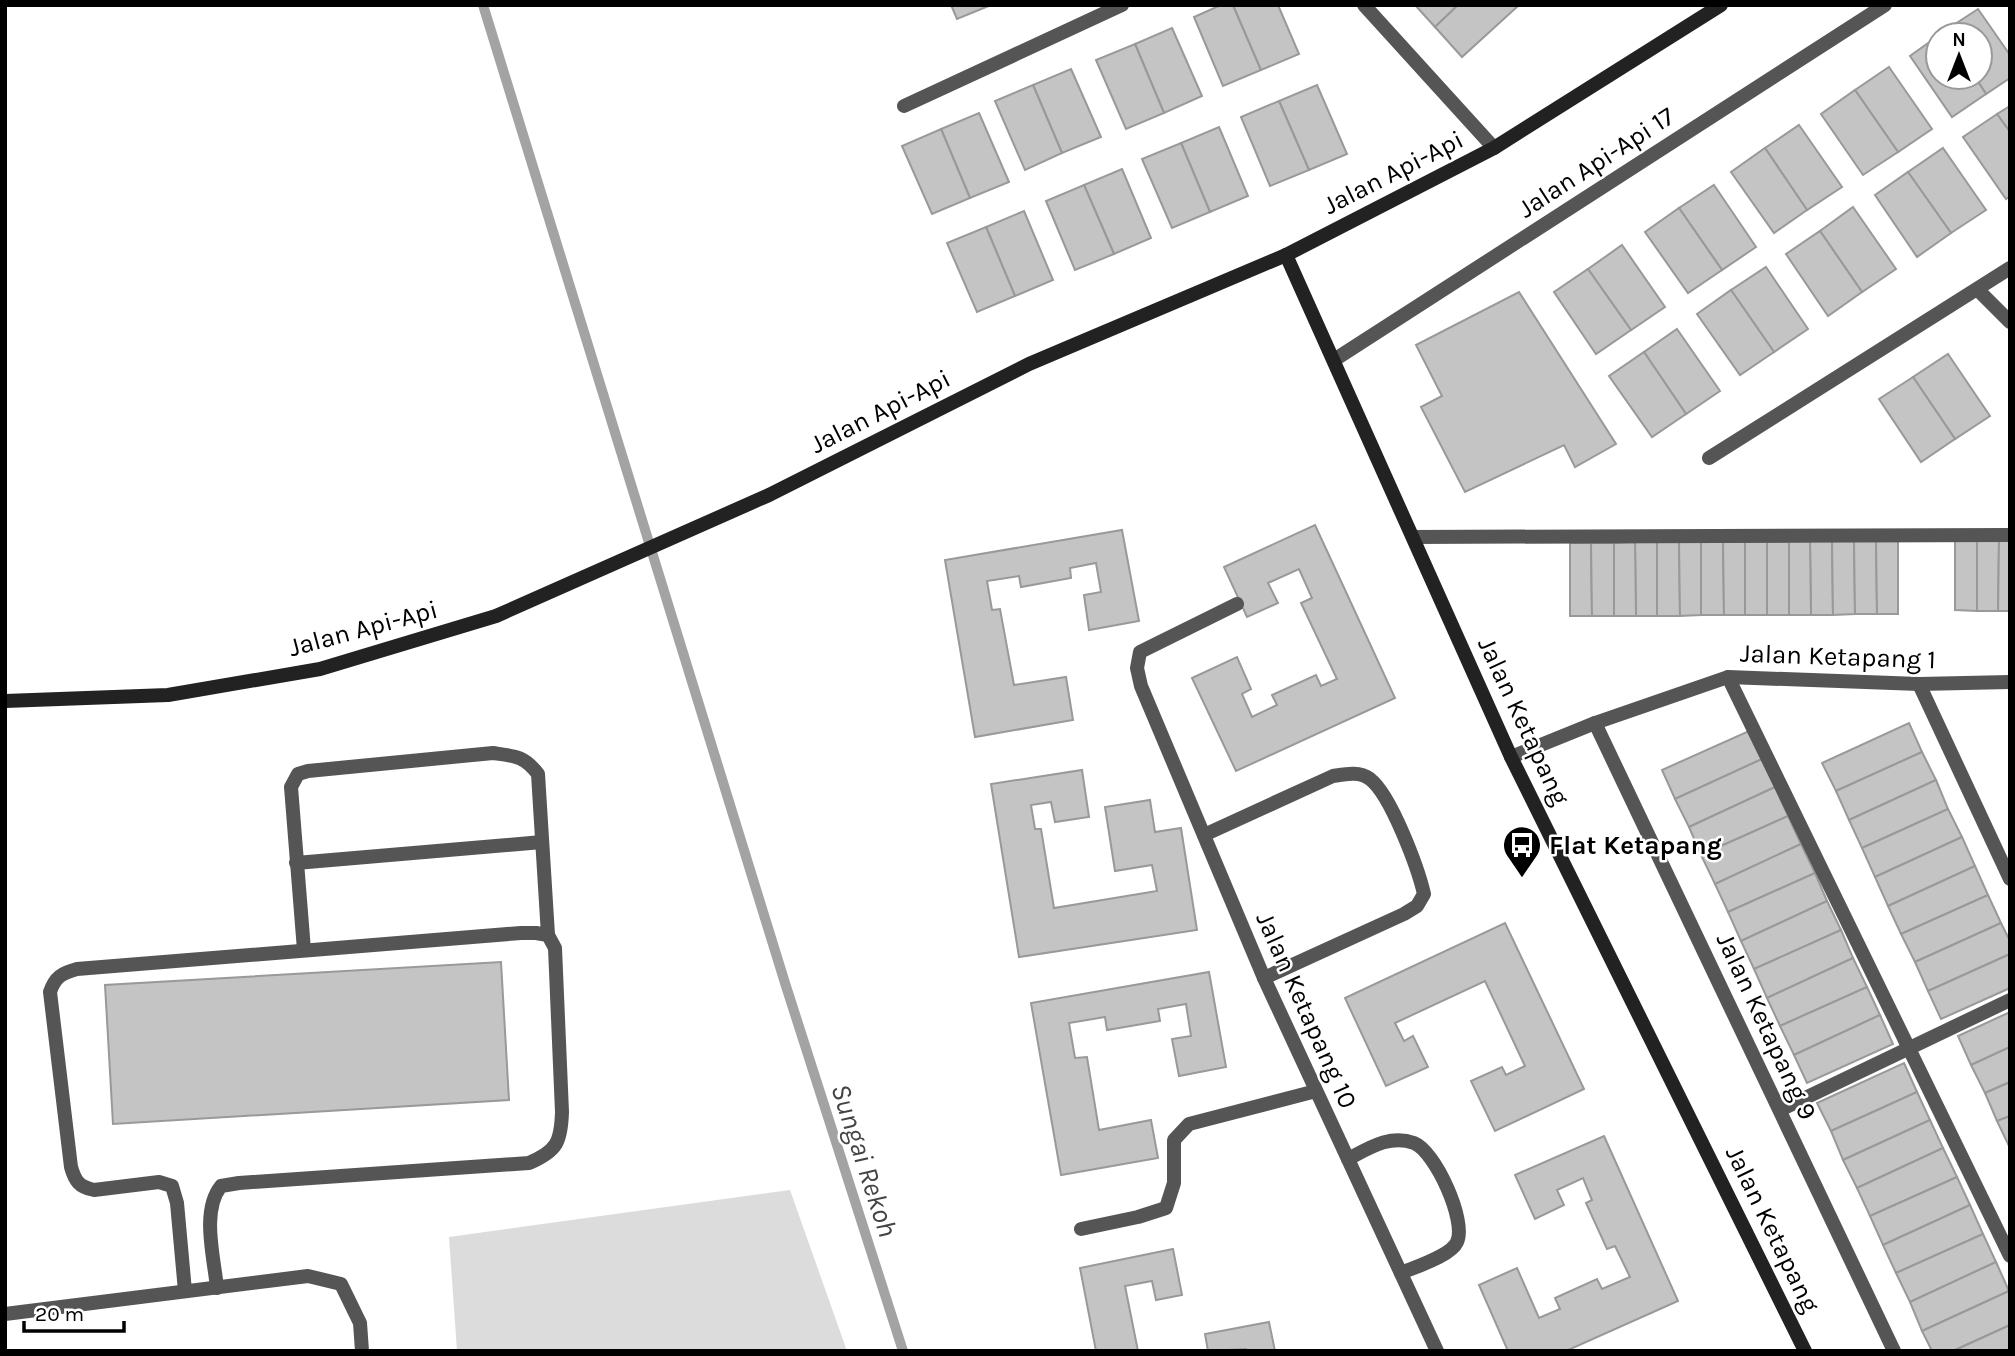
<svg xmlns="http://www.w3.org/2000/svg" width="2015" height="1356" viewBox="0 0 2015 1356" font-family="Karla,sans-serif">
<rect width="100%" height="100%" fill="#fff"/>
<!-- green -->
<path fill="#dcdcdc" d="M790 1190 847 1351H457L449 1237Z"/>
<g fill="none" stroke-linecap="round" stroke-linejoin="round">
<!-- stream -->
<path stroke="#a3a3a3" stroke-width="10" d="M483 5 785 983 903 1351"/>
</g>
<!-- building -->
<g fill="#c4c4c4" stroke="#999" stroke-width="2">
<path d="M951 5H991L957 19Z"/>
<path d="M1221 5H1233L1261 70 1223 86 1194 17Z"/>
<path d="M1233 5H1278L1299 54 1261 70Z"/>
<path d="M1415 5H1458L1435 27Z"/>
<path d="M1458 5H1517L1518 6 1462 57 1435 27Z"/>
<path d="M1978 9 2010 55V78L1986 94 1975 77H1980V35H1946L1943 32Z"/>
<path d="M1172 28 1202 96 1164 113 1135 44Z"/>
<path d="M1938 36V77H1975L1986 94 1952 117 1910 56Z"/>
<path d="M1135 44 1164 113 1126 129 1096 60Z"/>
<path d="M1889 67 1932 129 1898 152 1855 90Z"/>
<path d="M1071 69 1101 137 1062 153 1033 85Z"/>
<path d="M1033 85 1062 153 1025 170 995 101Z"/>
<path d="M1317 85 1347 154 1309 170 1279 101Z"/>
<path d="M1855 90 1898 152 1863 175 1821 114Z"/>
<path d="M1279 101 1309 170 1270 186 1241 117Z"/>
<path d="M2010 106V132L1997 114Z"/>
<path d="M979 113 1009 182 970 198 941 129Z"/>
<path d="M1997 114 2010 132V196L2006 199 1963 137Z"/>
<path d="M1799 125 1842 187 1807 210 1765 148Z"/>
<path d="M1219 127 1248 196 1210 212 1181 143Z"/>
<path d="M941 129 970 198 932 214 902 146Z"/>
<path d="M1181 143 1210 212 1172 228 1142 159Z"/>
<path d="M1765 148 1807 210 1774 233 1731 172Z"/>
<path d="M1943 148 1986 210 1951 233 1908 172Z"/>
<path d="M1122 169 1151 238 1114 254 1084 185Z"/>
<path d="M1908 172 1951 233 1917 257 1875 195Z"/>
<path d="M1084 185 1114 254 1075 270 1046 201Z"/>
<path d="M1714 185 1756 247 1722 270 1679 208Z"/>
<path d="M1853 207 1896 269 1862 292 1820 231Z"/>
<path d="M1679 208 1722 270 1688 293 1645 232Z"/>
<path d="M1024 211 1053 280 1015 296 986 227Z"/>
<path d="M986 227 1015 296 977 312 947 243Z"/>
<path d="M1820 231 1862 292 1828 316 1786 254Z"/>
<path d="M1622 245 1665 307 1631 330 1588 269Z"/>
<path d="M1766 267 1808 329 1774 352 1731 290Z"/>
<path d="M1588 269 1631 330 1596 354 1554 292Z"/>
<path d="M1731 290 1774 352 1740 375 1697 314Z"/>
<path d="M1519 292 1616 444 1575 467 1564 445 1465 492 1421 407 1442 396 1416 345Z"/>
<path d="M1677 329 1720 391 1686 414 1644 352Z"/>
<path d="M1644 352 1686 414 1652 437 1609 376Z"/>
<path d="M1948 354 1990 416 1955 439 1913 377Z"/>
<path d="M1913 377 1955 439 1921 462 1879 399Z"/>
<path d="M1315 525 1395 698 1236 771 1192 678 1237 657 1251 689 1242 694 1252 717 1277 705 1272 695 1316 675 1321 686 1337 679 1301 603 1312 598 1299 569 1268 583 1278 603 1247 617 1224 567Z"/>
<path d="M1122 530 1139 621 1089 630 1084 595 1101 592 1096 563 1070 568 1071 578 1021 587 1019 576 987 581 992 610 1000 609 1014 685 1066 677 1073 720 975 737 945 560Z"/>
<path d="M1955 540H1977V611L1955 610Z"/>
<path d="M1977 540H1999L1998 611H1977Z"/>
<path d="M1999 540H2010V611H1998Z"/>
<path d="M1810 541H1832L1833 615H1811Z"/>
<path d="M1810 541 1811 615H1789V542Z"/>
<path d="M1832 541H1854L1855 614 1833 615Z"/>
<path d="M1854 541H1876L1877 614H1855Z"/>
<path d="M1876 541H1898V614H1877Z"/>
<path d="M1635 542H1657V616H1636Z"/>
<path d="M1635 542 1636 616H1614V543Z"/>
<path d="M1657 542H1679L1680 616H1657Z"/>
<path d="M1679 542H1701V615L1680 616Z"/>
<path d="M1701 542H1723L1724 615H1701Z"/>
<path d="M1723 542H1745V615H1724Z"/>
<rect x="1745" y="542" width="22" height="73"/>
<rect x="1767" y="542" width="22" height="73"/>
<path d="M1570 543H1591L1592 616H1570Z"/>
<path d="M1591 543H1614V616H1592Z"/>
<path d="M1909 723 1922 752 1836 791 1822 763Z"/>
<path d="M1749 731 1762 759 1675 799 1662 770Z"/>
<path d="M1922 752 1936 780 1849 820 1836 791Z"/>
<path d="M1762 759 1775 787 1689 827 1675 799Z"/>
<path d="M1082 770 1089 817 1055 822 1051 802 1031 805 1035 829H1041L1054 908 1157 891 1152 865 1115 871 1105 807 1150 800 1155 832 1181 828 1197 930 1019 957 991 784Z"/>
<path d="M1936 780 1948 809 1862 848 1849 820Z"/>
<path d="M1775 787 1788 816 1701 855 1689 827Z"/>
<path d="M1948 809 1962 837 1875 877 1862 848Z"/>
<path d="M1788 816 1801 844 1715 884 1701 855Z"/>
<path d="M1962 837 1975 866 1888 906 1875 877Z"/>
<path d="M1801 844 1815 873 1728 912 1715 884Z"/>
<path d="M1975 866 1988 895 1901 934 1888 906Z"/>
<path d="M1815 873 1827 901 1741 941 1728 912Z"/>
<path d="M1988 895 2001 923 1915 962 1901 934Z"/>
<path d="M1827 901 1841 930 1754 969 1741 941Z"/>
<path d="M1505 923 1584 1089 1495 1131 1471 1081 1502 1067 1506 1075 1525 1066 1485 981 1395 1023 1404 1041 1413 1036 1428 1067 1386 1086 1345 998Z"/>
<path d="M2001 923 2010 941V954L1928 991 1915 962Z"/>
<path d="M1841 930 1853 958 1767 998 1754 969Z"/>
<path d="M2010 954V988L1941 1019 1928 991Z"/>
<path d="M1853 958 1867 987 1780 1026 1767 998Z"/>
<path d="M501 962 509 1100 113 1124 105 985Z"/>
<path d="M1209 972 1226 1067 1179 1076 1172 1039 1191 1036 1186 1004 1158 1009 1160 1021 1107 1030 1105 1017 1069 1023 1075 1058 1087 1057 1099 1130 1151 1120 1158 1158 1061 1175 1031 1003Z"/>
<path d="M1867 987 1880 1015 1794 1055 1780 1026Z"/>
<path d="M2010 1012V1047L1971 1065 1958 1036Z"/>
<path d="M1880 1015 1893 1044 1807 1083 1794 1055Z"/>
<path d="M2010 1047V1082L1985 1093 1971 1065Z"/>
<path d="M1904 1063 1917 1092 1831 1131 1817 1103Z"/>
<path d="M2010 1082V1116L1997 1121 1985 1093Z"/>
<path d="M1917 1092 1930 1120 1843 1160 1831 1131Z"/>
<path d="M2010 1116V1148L1997 1121Z"/>
<path d="M1930 1120 1943 1148 1857 1188 1843 1160Z"/>
<path d="M1604 1136 1678 1301 1566 1351H1508L1479 1285 1517 1268 1539 1318 1560 1309 1555 1298 1597 1279 1602 1289 1630 1277 1615 1246 1607 1249 1586 1203 1592 1200 1583 1178 1557 1190 1564 1205 1535 1219 1515 1175Z"/>
<path d="M1943 1148 1957 1177 1870 1216 1857 1188Z"/>
<path d="M1957 1177 1970 1205 1883 1245 1870 1216Z"/>
<path d="M1970 1205 1983 1234 1896 1273 1883 1245Z"/>
<path d="M1983 1234 1996 1262 1910 1302 1896 1273Z"/>
<path d="M1173 1249 1182 1295 1156 1300 1152 1281 1125 1286 1138 1351H1096L1080 1268Z"/>
<path d="M1996 1262 2009 1291 1922 1331 1910 1302Z"/>
<path d="M2009 1291 2010 1325 1953 1351H1932L1922 1331Z"/>
<path d="M1269 1322 1275 1351H1246V1349L1208 1351 1205 1334Z"/>
<path d="M2010 1325V1351H1953Z"/>
</g>
<g fill="none" stroke-linecap="round" stroke-linejoin="round">
<!-- lane -->
<g stroke="#555" stroke-width="14">
<path d="M1413 537 2010 535"/>
<path d="M1728 677 2010 1256"/>
<path d="M1204 835 1333 776C1346 774 1359 771 1370 779 1391 795 1418 868 1424 894L1417 906 1404 914 1264 978"/>
<path d="M296 863 542 842"/>
<path d="M304 950 291 787 298 774 308 771 493 753C515 756 524 756 538 774L548 935"/>
<path d="M1780 1110 2010 1000"/>
<path d="M1348 1159C1369 1148 1390 1134 1414 1143 1435 1151 1467 1221 1457 1242 1451 1256 1415 1267 1401 1273"/>
<path d="M1081 1229 1138 1217 1166 1208 1174 1183V1140L1189 1124 1316 1091"/>
</g>
<!-- street -->
<g stroke="#555" stroke-width="14">
<path d="M1364 5 1494 148"/>
<path d="M904 106 1122 5"/>
<path d="M1978 290 2010 322"/>
<path d="M1334 360 1885 5"/>
<path d="M1709 458 2010 268"/>
<path d="M1237 604 1140 652 1137 668 1141 686 1264 978 1437 1351"/>
<path d="M1919 684 2010 879"/>
<path d="M1595 723 1894 1351"/>
<path d="M1511 757 1595 723 1728 677 1919 684 2010 682"/>
<path d="M185 1291 177 1203 172 1186 159 1182 94 1190C79 1187 75 1181 71 1167L50 992C55 977 62 973 77 969L521 933H536L548 935 555 948 562 1112C561 1142 557 1151 529 1163L239 1183 221 1186C201 1211 214 1257 217 1288"/>
<path d="M5 1314 308 1276 341 1284 360 1323 362 1351"/>
</g>
<!-- secondary -->
<g stroke="#222" stroke-width="14">
<path d="M1286 255 1511 757 1805 1351"/>
<path d="M5 701 168 695 320 669 496 616 769 495 1029 364 1286 255 1494 148 1721 5"/>
</g>
</g>
<!-- icons -->
<defs>
<symbol id="bus-pin" viewBox="-11 -11 22 30"><path d="M0 17L-7.5 6A9.5 9.5 0 1 1 7.5 6Z" fill="#000" stroke="#fff"/><path d="M-5-6H5V4H4V6H2V4H-2V6H-4V4H-5ZM-3.5-4V0h7V-4ZM-3.5 1.2v1.5H-2V1.2ZM2 1.2v1.5H3.5V1.2Z" fill="#fff"/></symbol>
</defs>
<g fill-rule="evenodd">
<use href="#bus-pin" x="1500" y="823" width="44" height="60"/>
</g>
<g text-anchor="middle" stroke-width="5" stroke-linejoin="round" paint-order="stroke">
<!-- street labels -->
<g font-size="26" fill="#000" stroke="#fff">
<text transform="translate(1596 162) rotate(-33)" y="9">Jalan Api-Api 17</text>
<text transform="translate(1393 172) rotate(-27)" y="9">Jalan Api-Api</text>
<text transform="translate(880 411) rotate(-27)" y="9">Jalan Api-Api</text>
<text transform="translate(363 628) rotate(-15)" y="9">Jalan Api-Api</text>
<text transform="translate(1838 656) rotate(2)" y="9">Jalan Ketapang 1</text>
<text transform="translate(1524 721) rotate(65)" y="9">Jalan Ketapang</text>
<text transform="translate(1307 1010) rotate(66)" y="9">Jalan Ketapang 10</text>
<text transform="translate(1767 1026) rotate(65)" y="9">Jalan Ketapang 9</text>
<text transform="translate(1773 1229) rotate(64)" y="9">Jalan Ketapang</text>
</g>
<!-- poi labels -->
<g font-size="26" font-weight="bold" fill="#000" stroke="#fff" text-anchor="start">
<text x="1549" y="854">Flat Ketapang</text>
</g>
<!-- water labels -->
<g font-size="28" font-style="italic" fill="#444" stroke="#fff">
<text transform="translate(865 1160) rotate(72)" y="10">Sungai Rekoh</text>
</g>
</g>
<!-- border -->
<rect width="2015" height="1356" fill="none" stroke="#000000" stroke-width="14"/>
<!-- north arrow -->
<g transform="translate(1959 56)"><circle r="33" fill="#ffffff" stroke="#999999" stroke-width="2"/>
<path d="M0-5L12 26L0 18L-12 26Z" fill="#000000"/>
<text y="-10" font-size="19" font-weight="bold" text-anchor="middle" fill="#000000">N</text>
</g>
<!-- scale -->
<path d="M24 1321v10h100v-10" fill="none" stroke="#000000" stroke-width="3.5"/>
<text x="35" y="1321" font-size="21" fill="#000000" stroke="#ffffff" stroke-width="5" paint-order="stroke">20 m</text>
</svg>
